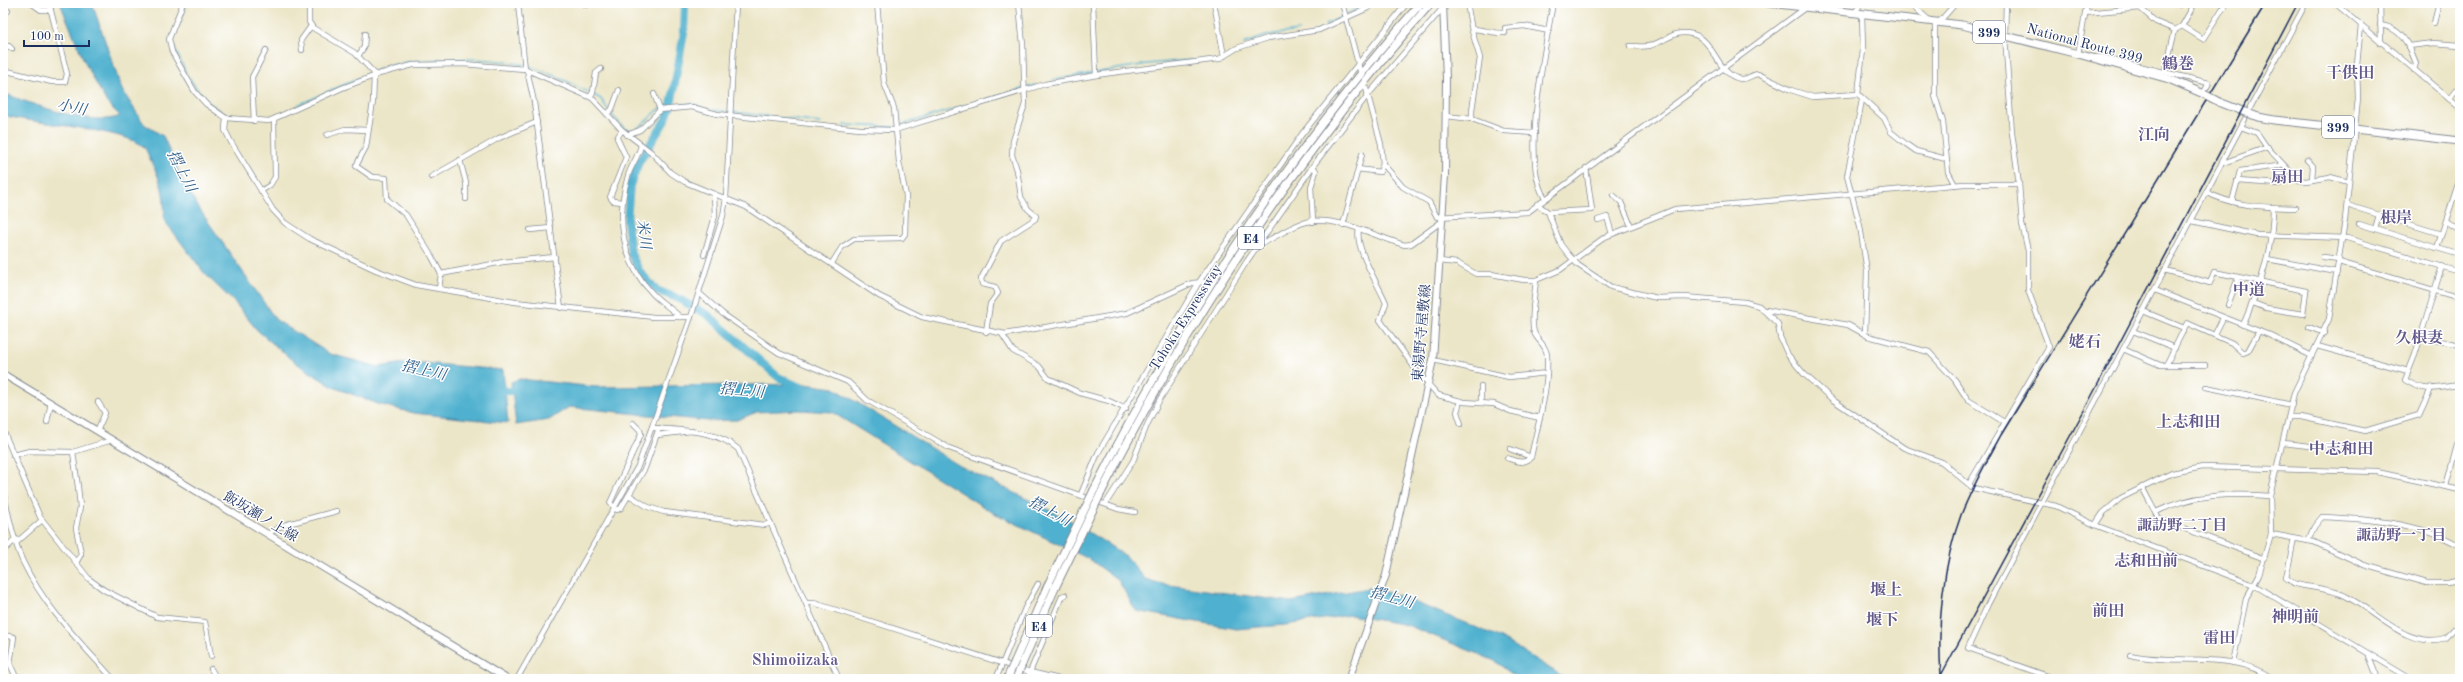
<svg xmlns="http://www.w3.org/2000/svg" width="2463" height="682" viewBox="0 0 2463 682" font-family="'Old Standard TT','Noto Serif JP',serif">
<rect width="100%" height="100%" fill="#fff"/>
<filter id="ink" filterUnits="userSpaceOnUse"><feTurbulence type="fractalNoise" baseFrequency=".025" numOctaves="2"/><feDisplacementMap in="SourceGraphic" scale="8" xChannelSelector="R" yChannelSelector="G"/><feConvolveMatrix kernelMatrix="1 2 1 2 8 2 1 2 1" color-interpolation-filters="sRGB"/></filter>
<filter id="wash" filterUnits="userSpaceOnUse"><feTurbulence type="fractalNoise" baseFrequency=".012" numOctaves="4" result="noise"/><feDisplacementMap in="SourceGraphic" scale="16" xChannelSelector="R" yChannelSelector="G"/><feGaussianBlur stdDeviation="0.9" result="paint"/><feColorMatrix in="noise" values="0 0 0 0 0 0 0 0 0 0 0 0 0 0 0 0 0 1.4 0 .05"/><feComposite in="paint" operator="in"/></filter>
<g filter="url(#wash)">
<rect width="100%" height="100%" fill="#ece6c8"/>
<!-- water -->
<g fill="#50b1cf" stroke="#367096">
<path d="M60 3H92L122 90 144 124 163 136 182 179 200 210 276 320 330 354 379 367 411 362 503 370 508 423 413 413 378 404 333 387 293 361 257 330 235 303 205 274 164 220C166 197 161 180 150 159 148 155 146 148 143 146 122 129 34 124 3 115V93C29 103 95 128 120 116L107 103 85 63Z"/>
<path d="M520 379 596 387 805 384 834 388 960 466 1068 519 1126 556 1145 579 1162 584 1291 602 1369 588 1397 595 1499 637 1567 679H1518L1495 661 1407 625 1350 615 1285 625 1236 629 1136 611 1118 580 1089 559 990 511 832 412 799 410 757 412 737 420 708 421 569 407 549 420 516 425 511 382Z"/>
</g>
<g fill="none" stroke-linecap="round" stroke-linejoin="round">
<!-- stream -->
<g stroke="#50b1cf" stroke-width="1.5">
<path d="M1325 25 1369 3"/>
<path d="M1244 44 1269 35 1298 31"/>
<path d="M375 71C408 55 492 57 528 66 550 72 572 84 592 94L601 99 608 110"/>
<path d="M186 73 172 42 187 3"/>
<path d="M189 78C202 96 214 113 237 117"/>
<path d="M1053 80 1147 64 1192 60"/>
<path d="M298 105 371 73"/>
<path d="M713 110 729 112"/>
<path d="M733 112 820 123"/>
<path d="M610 113 625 129 633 130"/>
<path d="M844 125 894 127"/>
<path d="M898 126 1036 85"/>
<path d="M637 129 663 106 692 104 701 107"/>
</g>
<!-- river -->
<g stroke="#50b1cf" stroke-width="8">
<path d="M685 3 684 33 671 105 666 119 639 162 630 185 627 220 631 254 640 272 656 290 677 298 708 315 778 377 804 389"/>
<path d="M496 392 522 390"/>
</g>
</g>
</g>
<g filter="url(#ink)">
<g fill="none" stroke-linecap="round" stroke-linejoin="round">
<defs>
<g id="minor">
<path d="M31 3 41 10H51"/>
<path d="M183 3 169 39 172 52 195 92 206 104 226 118 269 121 342 88 379 74 413 65 463 64 525 69 592 98 622 130 651 152 671 173 685 182 746 207 879 296 922 317 1005 334 1127 313 1192 283 1207 282"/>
<path d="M309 3V22L313 28 355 53 376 75"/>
<path d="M518 3 525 69"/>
<path d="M586 3V5"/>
<path d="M1093 3 1096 75"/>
<path d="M1214 3 1224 56"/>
<path d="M1342 3 1360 71"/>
<path d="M1467 3 1472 31 1480 58 1472 110V119"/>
<path d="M1910 3 1930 21"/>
<path d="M2180 3V5"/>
<path d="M2335 3 2460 108"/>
<path d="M2380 3 2381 43"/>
<path d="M2452 3 2460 6"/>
<path d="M3 9 8 11"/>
<path d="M1855 13 1861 3"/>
<path d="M2085 13 2140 8 2156 22 2175 30"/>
<path d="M1935 21V96L1943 122 1948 172 1955 185"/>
<path d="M1940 21 1956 3"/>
<path d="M2434 23 2439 3"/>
<path d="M2380 25C2394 27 2402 34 2409 47"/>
<path d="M2182 26 2203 39 2226 3"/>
<path d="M1472 29C1483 29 1494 34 1505 33V28L1524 26 1549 31"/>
<path d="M1630 46C1636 46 1643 47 1649 46 1665 42 1674 29 1692 34 1715 39 1716 75 1741 79 1748 80 1752 74 1758 74L1791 90 1813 97 1858 94 1884 118 1891 132 1906 144 1916 151 1946 159"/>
<path d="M3 49 9 46 12 49"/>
<path d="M302 50 301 40 311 26"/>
<path d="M2078 54 2087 3"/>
<path d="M358 56 364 47 365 34"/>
<path d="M2096 57H2102L2209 83 2203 94"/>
<path d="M3 70 52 82H65L67 74 49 3"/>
<path d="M527 70 534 102 561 308"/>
<path d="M2414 70 2416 63 2409 46 2433 43 2460 45"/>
<path d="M2165 72 2175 30 2182 26 2195 3"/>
<path d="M374 76 373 102 366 147 356 166 372 177 386 178 387 199 406 215 432 257 441 274 439 289"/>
<path d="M1366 88 1381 144 1383 164 1403 187 1429 202 1437 217 1528 212 1805 8"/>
<path d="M654 94 660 110"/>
<path d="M1858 94 1863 50 1862 14"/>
<path d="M590 97 593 92 596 73 601 69"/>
<path d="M2449 99 2460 85"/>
<path d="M1862 100 1847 176 1860 226 1867 271 1865 334"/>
<path d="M2250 108 2306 3"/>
<path d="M607 114 612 109 619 90"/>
<path d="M1446 116 1472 119 1504 131 1535 133"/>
<path d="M226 118 225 130 231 142 273 210 285 223 310 239 376 270 416 285 515 302 654 317H691"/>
<path d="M254 121 252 77 266 50"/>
<path d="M2241 127 2257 133 2266 146 2298 180 2306 181 2330 177 2349 182"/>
<path d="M622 130 617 138 626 157 610 197 613 201 623 202"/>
<path d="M327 135 345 129 368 130"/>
<path d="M627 135 640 130 660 110 692 107 717 114 860 129 895 130 1045 84 1103 74 1219 59 1237 48 1268 38 1319 30 1368 8 1372 3"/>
<path d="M641 145C639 156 631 165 628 176 616 217 621 261 652 293 660 302 671 308 680 317"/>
<path d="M460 160 466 183V199"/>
<path d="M2307 160 2313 166 2312 180"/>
<path d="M2223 163 2268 147"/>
<path d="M1358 169 1380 172 1383 164"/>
<path d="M431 177 499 138 537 122"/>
<path d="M2237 181 2279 184"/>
<path d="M261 191 270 185 275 177 274 120"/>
<path d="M2206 192C2234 207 2265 207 2295 208"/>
<path d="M1613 195 1621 202 1631 226"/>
<path d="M1545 198C1520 164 1546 45 1553 3"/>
<path d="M2232 202 2240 171 2278 166 2282 164"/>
<path d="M1537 204 1548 212 1561 245 1568 254 1578 265 1611 287 1657 298 1684 297 1745 302 1759 306 1778 324 1780 337 1788 355 1804 374 1833 400 1904 448 1942 462 1973 488 2056 506 2095 525 2254 585 2411 679"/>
<path d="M2347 205 2441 234"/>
<path d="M1549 212 1592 210 1586 168"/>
<path d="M1598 220 1607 217 1612 234"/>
<path d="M2192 221 2257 235 2347 238 2460 272"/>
<path d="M1313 222 1311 187 1316 171 1313 166"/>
<path d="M2446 222 2460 231"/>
<path d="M2359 224 2437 248 2460 178"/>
<path d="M1343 225 1362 154"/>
<path d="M1359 229C1354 248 1379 285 1386 303L1380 320 1422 378 1429 383"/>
<path d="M2375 229 2379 215"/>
<path d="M530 230 551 228"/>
<path d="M1258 245C1274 239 1290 226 1306 222 1337 215 1376 237 1405 245L1411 244 1441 222"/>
<path d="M2437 248 2457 254"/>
<path d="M704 255 715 216 714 194"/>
<path d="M2323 257 2339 259"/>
<path d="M2267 259 2337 272"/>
<path d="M1439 261 1457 263 1476 274H1491L1524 280H1536L1560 270 1605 237 1675 209 1964 184H2019"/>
<path d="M2339 262 2460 298"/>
<path d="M832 263 842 247 854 239 902 238 905 234 906 196 899 162 894 108 884 83 877 3"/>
<path d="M2442 266 2415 355 2405 380C2427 394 2436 387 2460 385"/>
<path d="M2165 270 2210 283 2214 272 2306 291 2303 314 2266 308 2253 303"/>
<path d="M441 274 503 262 555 257"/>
<path d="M2155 290 2269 335 2312 356"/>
<path d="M699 293 723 314 779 353 848 382 867 400 949 448 1118 509 1135 512"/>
<path d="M2228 305 2238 278"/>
<path d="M1766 310 1848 325 1868 336 1929 352 1955 380 1968 400 2004 422"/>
<path d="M2143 311 2184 328"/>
<path d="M2243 325C2260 286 2273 251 2273 207"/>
<path d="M2309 327 2324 333"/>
<path d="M2133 331 2175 348"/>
<path d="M986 332 990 304 998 293 995 287 982 284 981 279 1001 241 1035 219 1036 216 1028 209 1021 197 1017 170 1012 155 1013 141 1025 104 1023 45 1019 3"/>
<path d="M1002 334 1013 351 1039 366 1048 378 1080 393 1109 401 1126 409"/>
<path d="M2215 334 2223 318"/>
<path d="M2421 337 2460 345"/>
<path d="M2317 346 2408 371"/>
<path d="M2123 349 2160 365H2205"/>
<path d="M1433 360 1509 377 1547 373"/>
<path d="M2166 365 2187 323 2232 343 2243 353 2248 351 2259 331"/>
<path d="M1429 385 1438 395 1464 402 1494 404 1510 411 1540 418"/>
<path d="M1481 386V402"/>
<path d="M2206 387 2292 405"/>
<path d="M1460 401 1457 412 1461 424"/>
<path d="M2289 417H2301L2365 431 2419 415 2430 391"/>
<path d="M47 422 51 403"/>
<path d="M633 423 640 430 641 434 610 503 617 510 621 508 645 468 659 428"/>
<path d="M654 428C682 431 715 429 738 449L839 679"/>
<path d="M3 430 40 517 89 579 104 590 157 617 205 622 211 656"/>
<path d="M97 431 105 413 98 402"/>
<path d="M657 435 691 431"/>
<path d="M2283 443 2318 447"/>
<path d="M1510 449 1531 457"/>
<path d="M73 452 78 487 80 507 76 528 81 554 76 563"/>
<path d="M13 455 30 451 73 452 112 440"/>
<path d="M1507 458C1516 461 1524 465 1531 457 1538 423 1549 390 1547 355 1546 344 1537 341 1534 332 1530 320 1535 293 1536 280"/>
<path d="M1969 484 2049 347 2028 290V251L2022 224 2019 184 2012 133 2005 36 2006 3"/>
<path d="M2446 486 2460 434"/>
<path d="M2142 487 2159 519 2265 559"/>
<path d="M3 491C9 515 13 541 23 562 45 608 80 642 113 679"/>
<path d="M1081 494 1098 453 1199 282 1302 134 1407 3"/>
<path d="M629 495 648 507 664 512 765 525 771 523"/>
<path d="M1106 503 1133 461 1147 425 1160 399 1247 261 1313 166 1367 96 1447 3"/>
<path d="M2156 512C2192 494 2231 493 2270 496"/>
<path d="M2095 525 2103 513 2121 498 2172 473 2203 467 2377 472 2460 490"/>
<path d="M267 534 284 525 337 511"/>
<path d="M2271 534 2314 542 2364 565 2427 583H2448L2460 580"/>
<path d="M2294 539 2286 578C2289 579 2292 583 2296 584 2311 588 2326 588 2341 594 2375 608 2405 650 2445 638L2460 623"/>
<path d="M2308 541 2314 527 2322 517C2368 519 2419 522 2460 546"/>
<path d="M17 542 42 520"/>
<path d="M3 551 16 539"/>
<path d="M806 603H814L1030 672 1059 679"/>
<path d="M3 635 14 637 10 664 17 679"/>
<path d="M2130 655C2176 666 2232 649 2273 679"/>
<path d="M2369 656 2378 679"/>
<path d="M2233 663 2246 599 2259 575 2271 534 2270 496 2294 393 2329 319 2345 220 2358 99 2357 64 2361 25"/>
<path d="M211 669 217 679"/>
<path d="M517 679 638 466 692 314 723 216 726 198 736 3"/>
<path d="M996 679 1025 608 1038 584"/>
<path d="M1027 679 1062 596 1065 595"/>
<path d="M2056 679 1968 648 1988 604 2245 119"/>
</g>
<g id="major">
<path d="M3 374 507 679"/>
<path d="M1349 679 1386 575 1433 360 1445 175 1446 78 1443 3"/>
</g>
<g id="highway">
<path d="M1768 3 1962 25 2078 54 2169 79 2204 94"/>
<path d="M2219 102 2258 117 2274 120 2460 141"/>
<path d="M1094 490C1182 316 1291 150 1421 3"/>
<path d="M1101 493C1190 317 1301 151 1431 3"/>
<path d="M1015 661 1048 585"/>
<path d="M1022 664 1055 588"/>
<path d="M1007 679 1010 672"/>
</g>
</defs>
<!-- minor casing -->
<use href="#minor" stroke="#848a93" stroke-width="6"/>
<!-- major casing -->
<use href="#major" stroke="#848a93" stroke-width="8"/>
<!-- highway casing -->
<use href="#highway" stroke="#848a93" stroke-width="9"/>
<!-- minor -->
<use href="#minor" stroke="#fff" stroke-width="4.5"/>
<!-- major -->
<use href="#major" stroke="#fff" stroke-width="6"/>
<!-- highway -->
<use href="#highway" stroke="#fff" stroke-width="7"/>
<!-- rail -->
<g stroke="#1b2f5e" stroke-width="1.5">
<path d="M1941 675C1937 623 1943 564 1961 515 1972 487 1987 461 2001 435L2266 3"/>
<path d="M1939 679 2088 403 2298 3"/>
</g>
<defs>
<g id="highway-bridge">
<path d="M2204 94 2219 102"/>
<path d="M1048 585 1094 490"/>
<path d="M1055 588 1101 493"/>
<path d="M1010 672 1015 661"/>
<path d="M1018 674 1022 664"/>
</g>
</defs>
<!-- highway-bridge casing -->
<use href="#highway-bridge" stroke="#848a93" stroke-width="9" stroke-linecap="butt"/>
<!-- highway-bridge -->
<use href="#highway-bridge" stroke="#fff" stroke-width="7"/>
</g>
</g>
<g text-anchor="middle" stroke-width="3" stroke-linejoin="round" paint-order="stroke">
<!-- shield labels -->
<g fill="#fff" stroke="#5f6d8e" stroke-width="1">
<rect x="1973" y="21" width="32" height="22" rx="3"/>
<rect x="2322" y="116" width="32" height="22" rx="3"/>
<rect x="1238" y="227" width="26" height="22" rx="3"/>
<rect x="1026" y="615" width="26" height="22" rx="3"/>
</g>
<g font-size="13" font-weight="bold" fill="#1b2f5e">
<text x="1989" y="37">399</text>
<text x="2338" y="132">399</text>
<text x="1251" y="243">E4</text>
<text x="1039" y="631">E4</text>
</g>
<!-- street labels -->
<g font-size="14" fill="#1b2f5e" stroke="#fff">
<text transform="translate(2085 43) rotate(15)" y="5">National Route 399</text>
<text transform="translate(1185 317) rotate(-58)" y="5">Tohoku Expressway</text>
<text transform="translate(1421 333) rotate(-85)" y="5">東湯野寺屋敷線</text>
<text transform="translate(261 516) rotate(31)" y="5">飯坂瀬ノ上線</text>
</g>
<!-- water labels -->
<g font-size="15" font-style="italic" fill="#2e5c86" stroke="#fff">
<text transform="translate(72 107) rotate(11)" y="5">小川</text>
<text transform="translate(182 171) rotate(63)" y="5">摺上川</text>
<text transform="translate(644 234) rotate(82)" y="5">米川</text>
<text transform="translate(424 370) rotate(13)" y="5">摺上川</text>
<text transform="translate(742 390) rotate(5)" y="5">摺上川</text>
<text transform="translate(1050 511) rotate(28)" y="5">摺上川</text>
<text transform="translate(1392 597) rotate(15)" y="5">摺上川</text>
</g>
<!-- neighbourhood labels -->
<g font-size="15" font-weight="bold" fill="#645a8a" stroke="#fff">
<text x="2182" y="530">諏訪野二丁目</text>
<text x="2401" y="540">諏訪野一丁目</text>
</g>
<!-- quarter labels -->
<g font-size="16" font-weight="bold" fill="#645a8a" stroke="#fff">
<text x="2178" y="69">鶴巻</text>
<text x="2350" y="78">干供田</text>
<text x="2154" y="140">江向</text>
<text x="2287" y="182">扇田</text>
<text x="2396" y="223">根岸</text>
<text x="2249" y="295">中道</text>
<text x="2419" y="343">久根妻</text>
<text x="2085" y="347">姥石</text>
<text x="2188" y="427">上志和田</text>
<text x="2341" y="454">中志和田</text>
<text x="2146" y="566">志和田前</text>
<text x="1886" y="595">堰上</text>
<text x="2108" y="616">前田</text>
<text x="2295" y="622">神明前</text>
<text x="1882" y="625">堰下</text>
<text x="2219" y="643">雷田</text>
<text x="795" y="665">Shimoiizaka</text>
</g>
</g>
<!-- margin -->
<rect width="2463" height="682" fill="none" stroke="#fff" stroke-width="16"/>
<!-- scale -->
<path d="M24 40v6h65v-6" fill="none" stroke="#1b2f5e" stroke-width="2"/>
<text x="30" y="40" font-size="12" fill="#1b2f5e" stroke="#ffffff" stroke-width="3" paint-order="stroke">100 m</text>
</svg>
